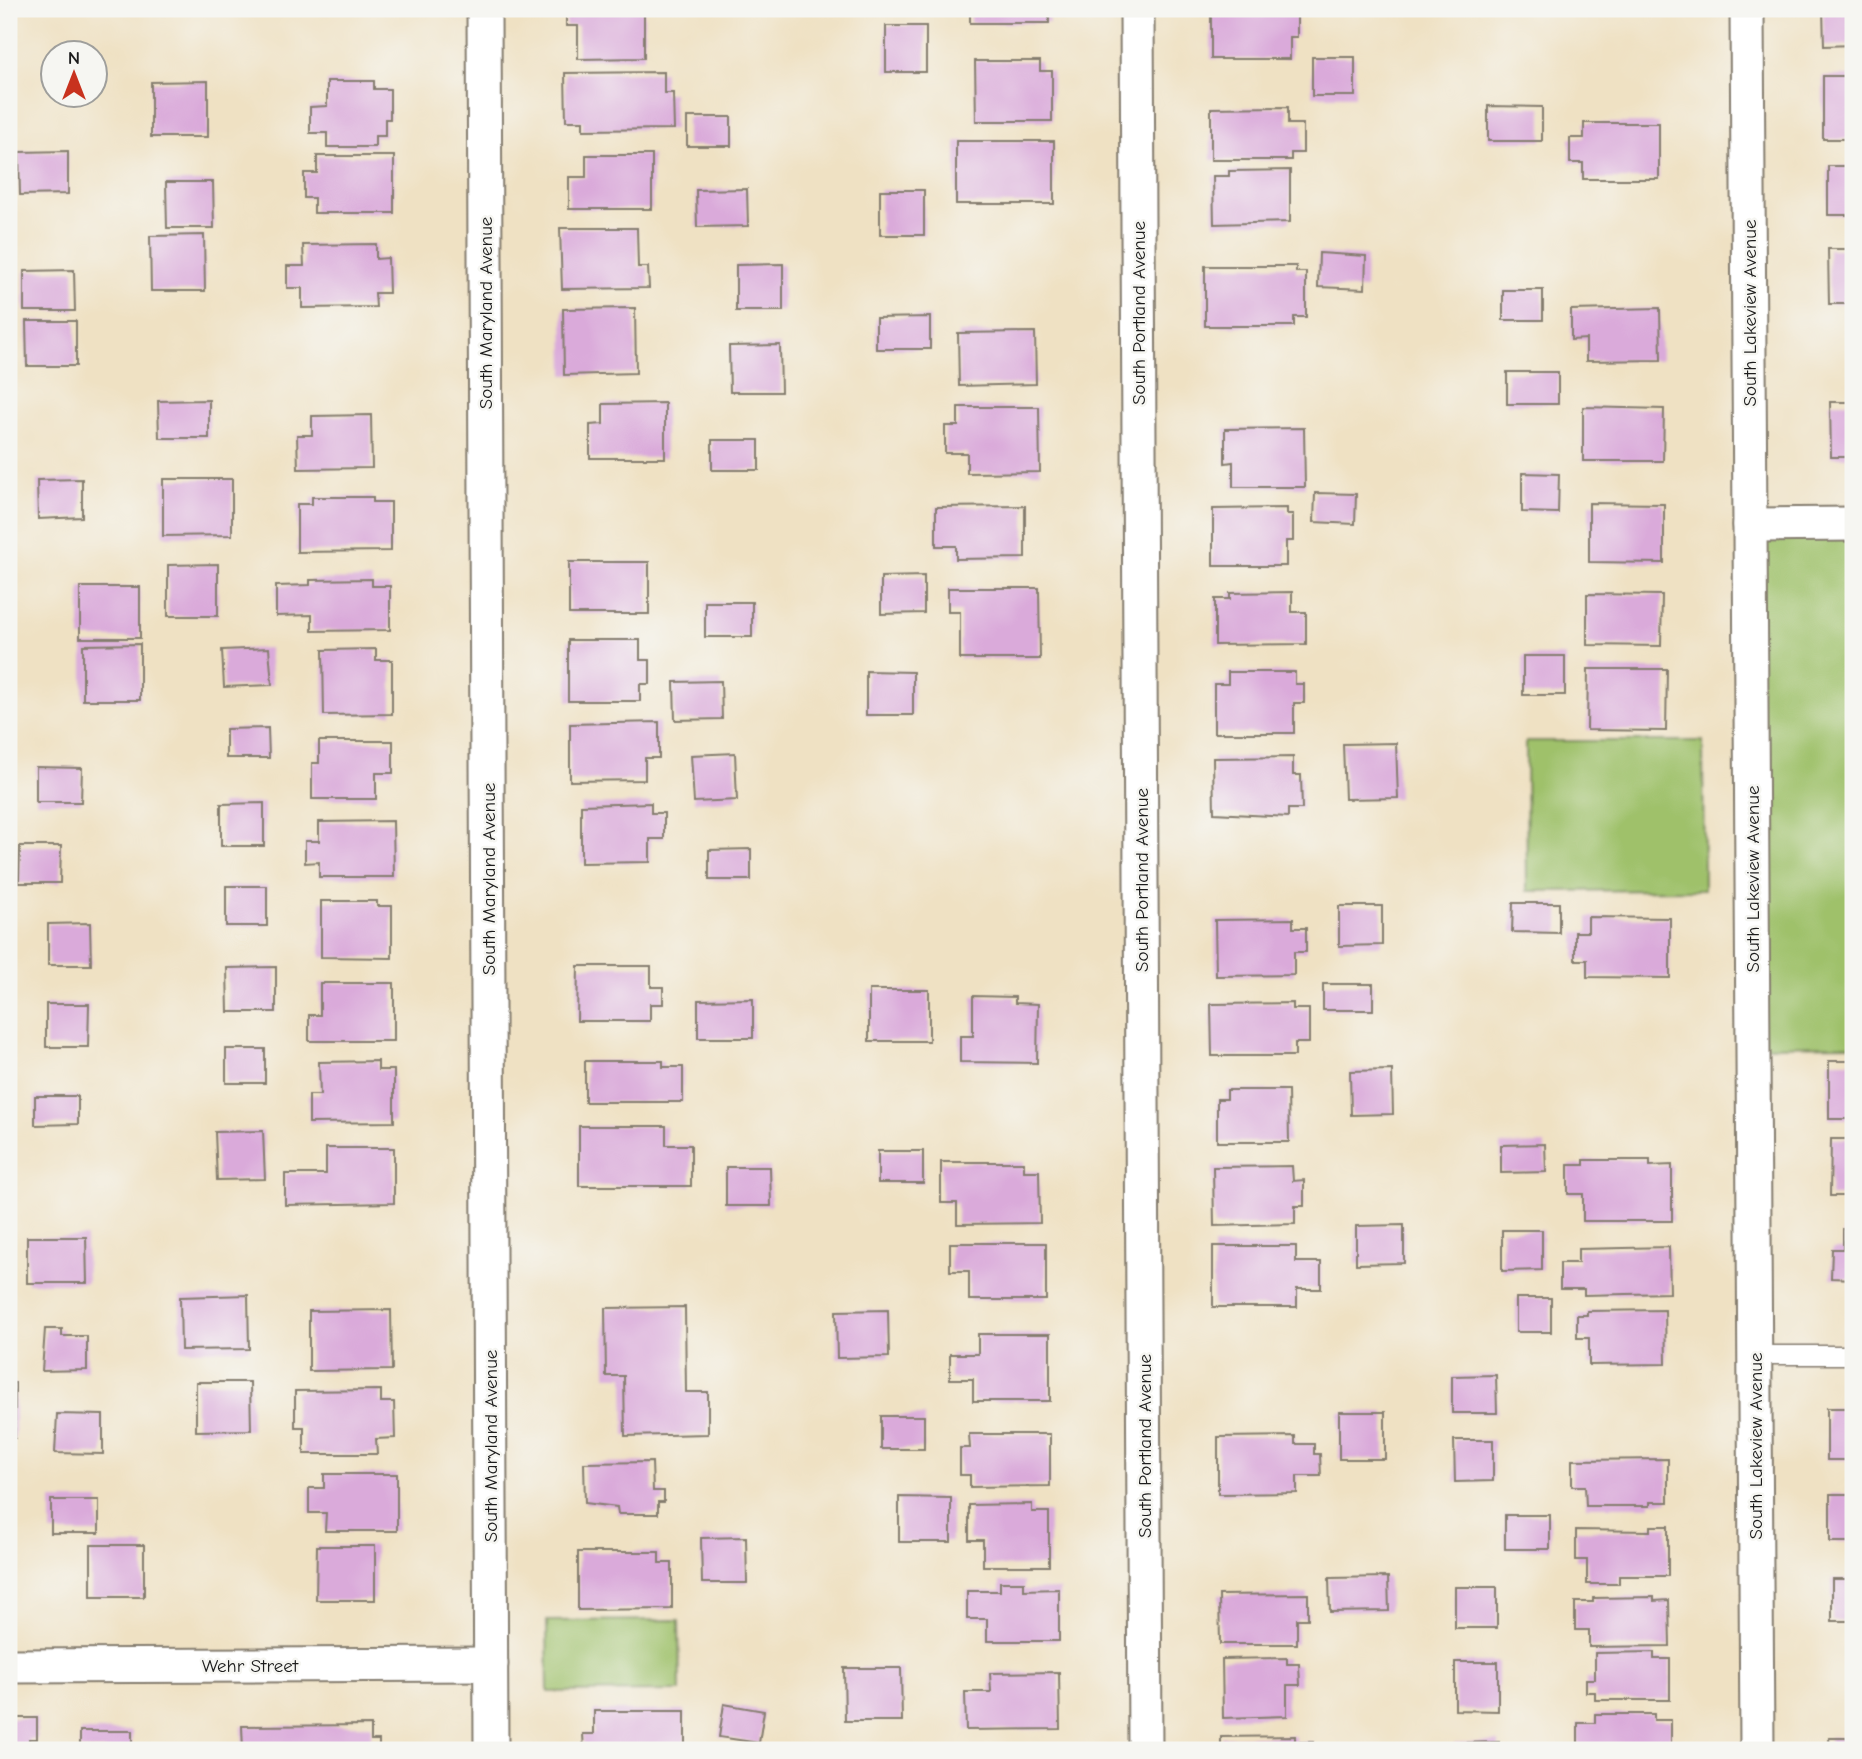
<svg xmlns="http://www.w3.org/2000/svg" width="1862" height="1759" viewBox="0 0 1862 1759" font-family="'Comic Neue',sans-serif">
<rect width="100%" height="100%" fill="#f6f6f2"/>
<filter id="ink" filterUnits="userSpaceOnUse"><feTurbulence type="fractalNoise" baseFrequency=".0143" numOctaves="2"/><feDisplacementMap in="SourceGraphic" scale="14" xChannelSelector="R" yChannelSelector="G"/><feConvolveMatrix kernelMatrix="1 2 1 2 8 2 1 2 1" color-interpolation-filters="sRGB"/></filter>
<filter id="wash" filterUnits="userSpaceOnUse"><feTurbulence type="fractalNoise" baseFrequency=".00686" numOctaves="4" result="noise"/><feDisplacementMap in="SourceGraphic" scale="28" xChannelSelector="R" yChannelSelector="G"/><feGaussianBlur stdDeviation="1.57" result="paint"/><feColorMatrix in="noise" values="0 0 0 0 0 0 0 0 0 0 0 0 0 0 0 0 0 1.4 0 .05"/><feComposite in="paint" operator="in"/></filter>
<g filter="url(#wash)">
<rect width="100%" height="100%" fill="#efe1c3"/>
<!-- green -->
<g fill="#9fc16a" stroke="#5e6e43" stroke-width="2">
<path d="M1853 524V1045L1753 1046 1750 525Z"/>
<path d="M1526 741H1703L1704 890 1527 891Z"/>
<path d="M679 1620 680 1691 548 1692 547 1621Z"/>
</g>
<g id="blocks">
<!-- building -->
<g fill="#daaada">
<path d="M566 9H644V58L578 59V26H566Z"/>
<rect x="970" y="9" width="79" height="14"/>
<path d="M1297 9V37H1290V59H1211V10Z"/>
<path d="M1823 9H1853V45L1824 46Z"/>
<rect x="886" y="26" width="40" height="46"/>
<rect x="1312" y="57" width="43" height="39"/>
<path d="M975 61H1040V71H1052V121H976Z"/>
<path d="M664 72V93H673L674 129 583 130V121H566L565 73Z"/>
<rect x="1823" y="76" width="30" height="63"/>
<path d="M208 81V137H151V82Z"/>
<path d="M327 81H374V89H390V119H385V136H375V147H327V133H310V107L327 106Z"/>
<path d="M1488 106 1542 107V141H1488Z"/>
<path d="M1288 107V124H1303V153H1291V160H1211V108Z"/>
<rect x="687" y="117" width="44" height="29"/>
<path d="M1584 123H1659V179H1583V163H1570V138H1584Z"/>
<rect x="956" y="141" width="98" height="63"/>
<path d="M68 151V194L20 195 19 152Z"/>
<path d="M586 155H652V209H569V177H586Z"/>
<path d="M317 156H394V213H314V198H304V173H317Z"/>
<rect x="1828" y="166" width="25" height="49"/>
<path d="M1290 170V222L1214 224 1213 176H1229V171Z"/>
<path d="M166 182H213L214 228H167Z"/>
<path d="M747 189 748 226 697 227 696 190Z"/>
<rect x="880" y="190" width="44" height="45"/>
<path d="M560 228H637L638 267H648L649 288 562 289Z"/>
<path d="M204 235 205 291H151L150 236Z"/>
<path d="M376 244V259L388 258 389 293H375L376 307 302 308V288H287V266H304L303 245Z"/>
<path d="M1828 249H1853V304H1829Z"/>
<path d="M1319 253 1366 256 1365 289 1318 287Z"/>
<path d="M783 264V311H736V265Z"/>
<path d="M1205 266H1296V272H1306V317H1294V326H1205Z"/>
<path d="M74 270 75 311H24V271Z"/>
<rect x="1503" y="290" width="40" height="30"/>
<path d="M635 308 636 373 564 375 563 309Z"/>
<path d="M1660 308 1661 360 1586 361V339L1571 340V310Z"/>
<path d="M930 317V349H876V318Z"/>
<path d="M26 321H76V366H27Z"/>
<path d="M1035 332 1036 384 959 386 958 333Z"/>
<path d="M780 345 781 392H730L729 346Z"/>
<rect x="1507" y="372" width="51" height="32"/>
<path d="M209 400V438H159L158 401Z"/>
<path d="M1830 402H1853V457H1831Z"/>
<path d="M665 403V458H590V425L603 424V404Z"/>
<path d="M958 407H1039L1040 472 967 473V453H945V426H958Z"/>
<path d="M1583 407 1664 409 1663 461H1583Z"/>
<path d="M371 415 372 468 298 469 297 435H312V416Z"/>
<path d="M1304 428 1305 487H1233V462L1225 463V429Z"/>
<rect x="712" y="440" width="47" height="30"/>
<path d="M1522 473 1559 474 1558 513 1522 512Z"/>
<path d="M82 479V517L38 519 37 480Z"/>
<path d="M163 479H232V535L163 536Z"/>
<path d="M1315 493 1356 494 1355 524 1314 522Z"/>
<path d="M312 497H373V502H391V551L297 552V504H312Z"/>
<path d="M1589 503 1664 504V563L1589 562Z"/>
<path d="M1025 506V558L956 559V546H936V507Z"/>
<path d="M1287 508V514H1293V541H1286V566H1213V509Z"/>
<rect x="569" y="562" width="80" height="52"/>
<path d="M218 564V616H168V565Z"/>
<path d="M924 576V613L881 614V577Z"/>
<path d="M372 579V586H390V630L312 631V615L276 616V586L310 585V580Z"/>
<rect x="80" y="587" width="60" height="51"/>
<path d="M948 588H1039L1040 659H960V612H948Z"/>
<path d="M1292 592V612H1306V644L1215 645V599H1230V593Z"/>
<path d="M1587 594 1662 595 1661 646 1587 645Z"/>
<rect x="705" y="602" width="47" height="35"/>
<path d="M568 640H640V660H650V684H640V701H568Z"/>
<path d="M140 644V700H83V645Z"/>
<path d="M269 648 272 685 224 687 222 650Z"/>
<path d="M376 649V660H392V714L324 715 323 650Z"/>
<rect x="1523" y="656" width="42" height="39"/>
<path d="M1588 669H1667L1666 731 1587 730Z"/>
<path d="M866 671 913 672V715H866Z"/>
<path d="M1228 672H1295V684H1304V703H1294V733H1214V684H1228Z"/>
<path d="M721 681 722 719 675 720 674 682Z"/>
<path d="M659 722V758H645V780L570 781V724Z"/>
<path d="M268 728 269 758H226V729Z"/>
<path d="M319 741H393V773H376V799H312V763H319Z"/>
<path d="M1396 743 1398 798 1345 799 1343 744Z"/>
<path d="M735 753 737 800 694 802 691 755Z"/>
<path d="M1293 757V775H1301L1302 809H1288V817L1214 813 1213 758Z"/>
<path d="M36 767 82 768 81 802H36Z"/>
<path d="M264 803V846H221V804Z"/>
<path d="M651 803V813H664V839H650V862L581 863V805Z"/>
<path d="M393 821 394 877H319V862L305 863V841H319V822Z"/>
<path d="M20 846H61L60 883H19Z"/>
<path d="M751 849V880H709V850Z"/>
<rect x="226" y="886" width="41" height="40"/>
<path d="M321 901H377V906H392V958L321 957Z"/>
<path d="M1513 903H1559V933L1512 932Z"/>
<path d="M1339 906H1382V945L1339 946Z"/>
<path d="M1588 917 1670 918V978L1587 977V960H1575V932H1588Z"/>
<path d="M1293 919V928H1306V952H1294V975L1216 976 1215 920Z"/>
<path d="M90 923 91 965H48V924Z"/>
<path d="M578 966H651V987H663V1004H650V1021H577Z"/>
<path d="M276 967V1012H228L227 968Z"/>
<path d="M320 983H394V1041H309V1015H320Z"/>
<rect x="1323" y="984" width="50" height="26"/>
<rect x="869" y="990" width="60" height="51"/>
<path d="M973 996 1015 997V1003L1038 1004 1037 1063 960 1062V1036H973Z"/>
<path d="M753 999V1038H698V1000Z"/>
<path d="M1293 1003V1009H1309V1043H1295V1056H1212L1211 1004Z"/>
<path d="M46 1004H89L88 1047H46Z"/>
<rect x="226" y="1049" width="39" height="34"/>
<path d="M378 1061V1070H394V1122L309 1123V1095H320L319 1062Z"/>
<path d="M585 1061H663V1067H683V1102H585Z"/>
<rect x="1829" y="1061" width="24" height="58"/>
<path d="M1392 1070 1393 1114 1351 1115 1350 1071Z"/>
<path d="M1227 1090H1288L1289 1142H1217V1099H1227Z"/>
<path d="M35 1096H78V1124L35 1125Z"/>
<path d="M579 1126H666V1145H691V1186H579Z"/>
<path d="M263 1131 265 1179 217 1180 215 1132Z"/>
<path d="M1831 1139H1853V1196H1830Z"/>
<path d="M1545 1144 1546 1172 1501 1173V1145Z"/>
<path d="M326 1148H394V1203L285 1205V1174H326Z"/>
<rect x="878" y="1151" width="45" height="32"/>
<path d="M1584 1160H1650V1166L1672 1165V1221H1583V1194H1568V1165H1584Z"/>
<path d="M941 1162H1024V1171H1039L1040 1223 957 1224V1203H941Z"/>
<path d="M1292 1166 1293 1181 1304 1180V1206H1295V1224L1214 1226 1213 1167Z"/>
<path d="M726 1167H770L771 1206H726Z"/>
<path d="M1404 1225V1263L1356 1264V1226Z"/>
<path d="M1843 1229H1853V1279L1831 1278 1832 1249H1843Z"/>
<path d="M1502 1230H1542V1270L1502 1271Z"/>
<path d="M27 1237H86L87 1283H27Z"/>
<path d="M950 1243H1046V1300H969V1271H950Z"/>
<path d="M1213 1246H1296V1262H1321V1289H1297V1307H1213Z"/>
<path d="M1669 1247 1670 1293 1584 1295V1289H1560V1263H1578V1249Z"/>
<path d="M248 1295 249 1349 181 1350 180 1297Z"/>
<rect x="1516" y="1298" width="35" height="34"/>
<path d="M685 1307 686 1392H708V1434L625 1436 624 1376H606L605 1308Z"/>
<path d="M391 1310 392 1370 309 1371V1311Z"/>
<path d="M888 1310 889 1357 837 1358 836 1311Z"/>
<path d="M1665 1310 1666 1364 1589 1365V1338H1577V1315H1587V1311Z"/>
<path d="M45 1329H62V1336H87V1370L42 1371Z"/>
<path d="M978 1334H1050V1401H973V1379H950V1354H978Z"/>
<path d="M1496 1375 1497 1413H1452V1376Z"/>
<path d="M196 1382H250L251 1430 196 1431Z"/>
<rect x="9" y="1383" width="6" height="55"/>
<path d="M381 1390V1402H394L395 1438 376 1439 377 1454H304V1427H295V1391Z"/>
<rect x="1827" y="1408" width="26" height="52"/>
<rect x="1339" y="1412" width="46" height="47"/>
<path d="M57 1414 103 1415V1454L55 1453Z"/>
<rect x="881" y="1416" width="43" height="33"/>
<path d="M969 1434H1050V1486L970 1487V1475H960V1448H970Z"/>
<path d="M1295 1436V1444H1314V1454H1320L1321 1476H1297V1493L1218 1494V1437Z"/>
<path d="M1454 1440H1493V1481L1455 1482Z"/>
<path d="M1668 1459V1502H1650V1506H1586L1585 1486H1572V1460Z"/>
<path d="M652 1462 653 1491H664V1502H658V1514H618L617 1507 585 1503 584 1463Z"/>
<path d="M324 1474H397V1531H325L326 1513H309V1488H324Z"/>
<rect x="1830" y="1494" width="23" height="48"/>
<path d="M899 1497 951 1498V1542H899Z"/>
<rect x="51" y="1500" width="48" height="33"/>
<path d="M1032 1504V1512H1049V1566H983V1540H969V1505Z"/>
<rect x="1505" y="1515" width="45" height="34"/>
<path d="M1650 1526H1668V1576H1619V1584H1587V1560H1576V1530L1650 1531Z"/>
<path d="M746 1537 747 1583H702L701 1538Z"/>
<rect x="91" y="1545" width="53" height="52"/>
<path d="M317 1546H375V1600H316Z"/>
<path d="M578 1552H659V1563H672V1609L578 1610Z"/>
<path d="M1388 1577 1389 1611 1330 1612 1329 1578Z"/>
<rect x="1832" y="1579" width="21" height="42"/>
<path d="M1000 1582H1024V1590L1059 1589V1641H987V1619H967V1591H1000Z"/>
<rect x="1455" y="1587" width="42" height="41"/>
<path d="M1308 1594V1619H1297V1644H1220L1219 1595Z"/>
<path d="M1654 1597V1601L1669 1600 1670 1646 1589 1647V1630H1575V1602H1593V1598Z"/>
<path d="M1654 1652V1659H1670V1700H1595V1692H1586V1679H1595V1653Z"/>
<path d="M1287 1658V1664H1299L1300 1685H1287V1716L1223 1718 1222 1659Z"/>
<path d="M1455 1662H1498V1711L1455 1710Z"/>
<path d="M844 1668H901L902 1721H845Z"/>
<path d="M1059 1672 1060 1729 966 1730 965 1692H991L990 1673Z"/>
<path d="M724 1704 764 1711 759 1743 719 1737Z"/>
<path d="M594 1711H685V1750H584L583 1734H594Z"/>
<path d="M1595 1714H1654V1720H1671V1750H1578V1723H1595Z"/>
<path d="M9 1718H37V1739H29V1750H9Z"/>
<path d="M371 1725V1740H379V1750H243L242 1726Z"/>
<rect x="80" y="1731" width="52" height="19"/>
<path d="M1295 1736V1742H1313V1750H1221V1737Z"/>
<path d="M1829 1738H1853V1750H1830Z"/>
<path d="M1499 1742V1750H1454V1743Z"/>
</g>
</g>
</g>
<g filter="url(#ink)">
<use href="#blocks" fill-opacity="0" stroke="#867e70" stroke-width="2"/>
<g fill="none" stroke-linecap="round" stroke-linejoin="round">
<defs>
<path id="lane" d="M1755 1355H1853"/>
<g id="street">
<path d="M484 9 491 1750"/>
<path d="M1137 9 1145 1750"/>
<path d="M1747 9 1757 1750"/>
<path d="M1750 525 1853 524"/>
<path d="M9 1666 491 1664"/>
</g>
</defs>
<!-- lane casing -->
<use href="#lane" stroke="#867e70" stroke-width="21"/>
<!-- street casing -->
<use href="#street" stroke="#867e70" stroke-width="37"/>
<!-- lane -->
<use href="#lane" stroke="#fff" stroke-width="18"/>
<!-- street -->
<use href="#street" stroke="#fff" stroke-width="33"/>
</g>
</g>
<g text-anchor="middle" stroke-width="5" stroke-linejoin="round" paint-order="stroke">
<!-- street labels -->
<g font-size="19" fill="#1c1c1c" stroke="#f6f6f2">
<text transform="translate(485 313) rotate(-90)" y="7">South Maryland Avenue</text>
<text transform="translate(1138 313) rotate(-90)" y="7">South Portland Avenue</text>
<text transform="translate(1749 313) rotate(-90)" y="7">South Lakeview Avenue</text>
<text transform="translate(488 879) rotate(-90)" y="7">South Maryland Avenue</text>
<text transform="translate(1752 879) rotate(-90)" y="7">South Lakeview Avenue</text>
<text transform="translate(1141 880) rotate(-90)" y="7">South Portland Avenue</text>
<text transform="translate(490 1446) rotate(-90)" y="7">South Maryland Avenue</text>
<text transform="translate(1144 1446) rotate(-90)" y="7">South Portland Avenue</text>
<text transform="translate(1755 1446) rotate(-90)" y="7">South Lakeview Avenue</text>
<text x="250" y="1672">Wehr Street</text>
</g>
</g>
<!-- margin -->
<rect width="1862" height="1759" fill="none" stroke="#f6f6f2" stroke-width="35"/>
<!-- north arrow -->
<g transform="translate(74 74)"><circle r="33" fill="#f6f6f2" stroke="#9f9f9c" stroke-width="2"/>
<path d="M0-5L12 26L0 18L-12 26Z" fill="#c8321e"/>
<text y="-10" font-size="19" font-weight="bold" text-anchor="middle" fill="#1c1c1c">N</text>
</g>
</svg>
